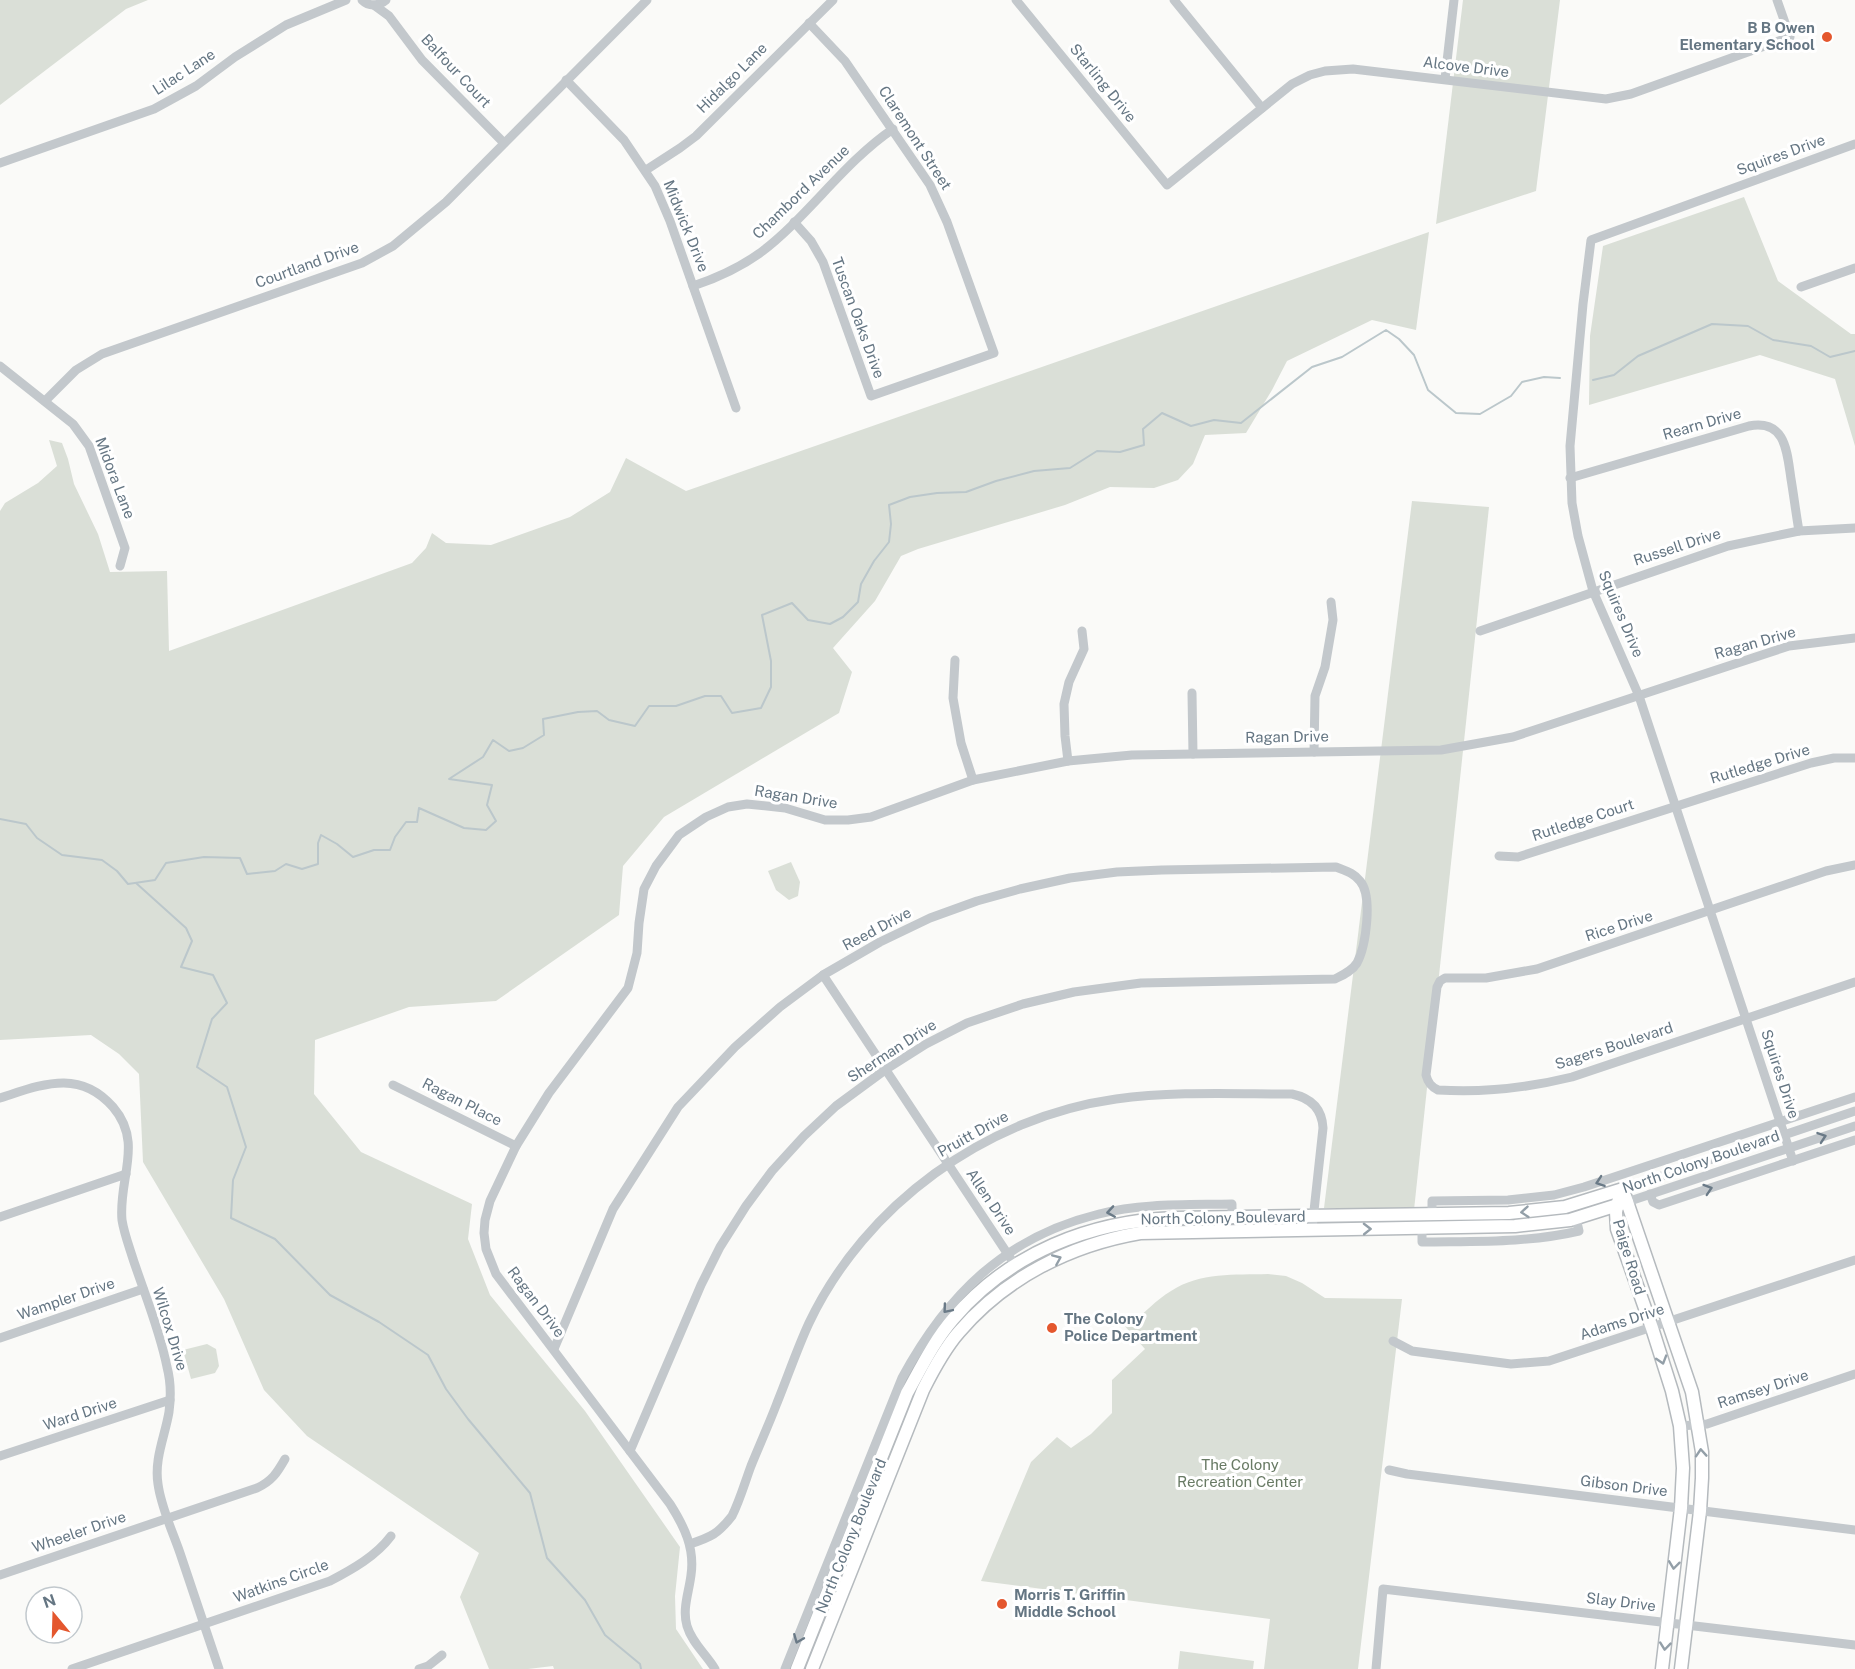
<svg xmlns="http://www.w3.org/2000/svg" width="1855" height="1669" viewBox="0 0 1855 1669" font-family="'Public Sans',sans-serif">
<rect width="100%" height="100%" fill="#fafaf8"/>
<!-- green -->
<g fill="#dadfd7">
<path d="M0 0H148L126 9 0 105Z"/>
<path d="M1463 0H1560L1536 191 1436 224Z"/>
<path d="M1744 197 1778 281 1851 334H1855V446L1835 379 1760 355 1589 405 1590 336 1603 246Z"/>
<path d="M1429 232 1416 330 1372 320 1287 361 1272 390 1246 433 1205 435 1193 464 1178 480 1154 488 1110 487 1065 505 918 549 901 556 875 601 833 648 852 672 839 713 664 817 623 866 619 915 496 1001 409 1007 315 1040 314 1094 361 1152 472 1204 468 1239 490 1295 585 1411 680 1547 675 1596 676 1629 703 1669H554L553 1666 528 1669H489L460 1597 479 1553 307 1436 264 1390 224 1299 143 1162 139 1074 119 1054 91 1035 0 1040V511L5 503 38 483 57 466 49 440 62 443 68 459 74 484 98 534 110 572 167 571 169 651 412 563 426 548 432 533 446 543 491 545 570 517 610 492 626 458 686 491Z"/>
<path d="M1412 501 1489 507 1414 1210 1324 1208Z"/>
<path d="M791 862 800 882 798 896 789 900 776 890 768 871Z"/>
<path d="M1268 1274 1286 1276 1302 1283 1325 1298 1402 1299 1358 1669H1264L1270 1619 981 1581 1031 1462 1057 1437 1071 1448 1091 1434 1112 1413V1380L1145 1349 1123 1324 1126 1321 1131 1325C1144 1313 1156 1300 1171 1291 1200 1272 1235 1275 1268 1274Z"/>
<path d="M207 1344 216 1349 219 1366 215 1373 191 1379 183 1350Z"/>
<path d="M1180 1651 1254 1661 1253 1669H1178Z"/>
</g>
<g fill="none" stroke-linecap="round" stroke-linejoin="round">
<!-- stream -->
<g stroke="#bbc7cb" stroke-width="2">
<path d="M1593 380 1614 375 1638 356 1712 324 1748 326 1773 340 1811 346 1830 357 1855 351"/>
<path d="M0 819 26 824 37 838 62 855 102 860 117 871 128 884 155 880 166 863 204 857 240 858 247 874 275 871 286 864 302 869 318 864V843L321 835 337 844 353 857 374 850H390L395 837 406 822H417L419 808 464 828 486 830 496 821 487 805 492 785 449 779 483 757 493 740 509 751 523 748 544 735 543 719 578 712 597 711 609 720 635 726 649 706H676L705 696H721L732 713 761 708 771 687V661L762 615 792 603 808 620 830 624 843 617 858 602 861 584 874 561 889 542 891 524 889 505 910 497 937 493 966 492 996 481 1034 471 1070 468 1097 451 1120 452 1144 445 1143 429 1162 413 1191 426 1214 420 1241 423 1312 367 1342 357 1386 330 1399 339 1414 355 1428 390 1456 413 1480 414 1511 396 1522 382 1544 377 1560 378"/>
<path d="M136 883 186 928 192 941 181 967 213 975 227 1003 212 1019 197 1067 227 1087 246 1147 233 1180 231 1218 275 1239 330 1295 379 1322 428 1355 446 1389 468 1419 530 1493 547 1558 585 1600 605 1635 640 1664 641 1669"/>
</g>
<defs>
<g id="major">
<path d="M1625 1196 1692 1392 1702 1452V1478L1700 1511 1681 1669"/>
<path d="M1619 1198 1616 1212 1617 1229 1652 1328 1672 1391 1680 1426 1683 1468 1681 1508 1662 1669"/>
<path d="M797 1669 907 1393C921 1368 934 1341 953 1319 1009 1253 1090 1221 1175 1218L1509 1213 1565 1207 1623 1189"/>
<path d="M812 1669 923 1390C933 1370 944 1349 959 1332 1005 1278 1070 1245 1140 1233L1515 1226 1570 1220 1627 1202"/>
</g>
</defs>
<!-- major casing -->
<use href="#major" stroke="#b5babe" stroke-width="15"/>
<!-- minor -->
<g stroke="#c3c8cc" stroke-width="9">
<path d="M362 0C369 7 379 6 386 0"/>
<path d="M1016 0 1167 185 1292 84 1310 75 1325 71 1353 69 1606 99 1631 94 1790 37 1777 0"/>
<path d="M1174 0 1262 108"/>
<path d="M374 5 389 16 422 60 504 143"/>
<path d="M1445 79 1454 0"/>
<path d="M566 80 624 140 655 186 670 221 736 408"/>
<path d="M0 163 154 109 196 86 235 57 286 25 346 0"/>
<path d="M646 170 680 148 696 136 833 0"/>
<path d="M794 222 811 241 823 262 871 396 994 353 947 222 930 185 845 61 809 23"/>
<path d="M693 286C717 278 739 268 760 253 808 217 843 163 893 129"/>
<path d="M1801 287 1855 268"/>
<path d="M0 366 73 424 89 446 125 548 120 566"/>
<path d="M45 401 76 370 102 354 362 263 393 246 446 202 647 0"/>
<path d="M1570 478 1749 426C1786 419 1787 452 1791 479 1794 497 1796 514 1799 531"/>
<path d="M1480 631 1728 546 1799 531 1855 528"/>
<path d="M955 660 953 698 961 743 973 780"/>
<path d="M1192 693 1193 754"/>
<path d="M1314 752 1315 696 1325 667 1333 620 1331 602"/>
<path d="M1068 761 1065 736 1064 704 1069 682 1084 649 1082 631"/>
<path d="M1499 856 1518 857 1811 763 1834 758H1855"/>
<path d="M1855 865 1826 871 1537 969 1486 978H1445L1440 981 1437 987 1426 1075C1428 1083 1431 1087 1438 1090 1484 1093 1527 1088 1572 1077L1855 982"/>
<path d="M823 975 1015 1265"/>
<path d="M393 1085 516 1146"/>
<path d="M0 1098C41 1085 79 1068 113 1107 144 1143 118 1179 122 1220 124 1233 129 1246 133 1259 145 1295 160 1331 167 1367 171 1382 171 1397 169 1412 165 1436 154 1459 158 1484 161 1507 172 1530 180 1553 193 1592 206 1630 219 1669"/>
<path d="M1793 1161 1639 696 1593 591 1578 536 1572 503 1570 446 1583 304 1591 240 1855 144"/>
<path d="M1623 1189 1855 1111"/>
<path d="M1650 1194 1653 1202 1659 1205 1855 1140"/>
<path d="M1627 1202 1855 1126"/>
<path d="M1432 1214V1201L1508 1200 1554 1195 1584 1187 1855 1097"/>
<path d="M0 1217 126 1174"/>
<path d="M1422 1228V1242C1475 1241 1528 1243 1579 1231L1576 1218"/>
<path d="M0 1338 143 1289"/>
<path d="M1393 1341 1412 1351 1511 1364 1549 1361 1855 1260"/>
<path d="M554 1349 613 1209 678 1107 735 1047 780 1007 823 975 880 942 930 918 977 901 1020 889 1070 878 1117 872 1162 870 1336 867C1346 871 1354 873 1360 881 1373 896 1366 946 1357 963 1352 971 1343 975 1335 979L1141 983 1074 992 1023 1004 967 1023 926 1044 885 1070 836 1106 804 1136 772 1171 746 1206 720 1247 701 1285 630 1451"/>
<path d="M1680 1426 1707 1424 1855 1374"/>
<path d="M0 1456 170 1400"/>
<path d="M1389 1470 1407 1474 1855 1530"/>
<path d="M690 1544C711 1537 718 1534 732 1516 740 1500 745 1482 751 1466 760 1444 769 1424 777 1403 788 1376 797 1349 809 1323 865 1205 986 1117 1116 1099 1174 1091 1234 1094 1292 1094 1311 1098 1322 1109 1323 1128L1312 1229"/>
<path d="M0 1575 257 1488C272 1481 277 1473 285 1459"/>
<path d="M72 1669 330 1581C353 1569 376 1556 391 1536"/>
<path d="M419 1669 428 1666 442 1655"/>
<path d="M715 1669C706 1654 692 1643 687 1626 682 1609 689 1592 691 1575 695 1548 684 1526 670 1504L496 1274 486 1249 484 1233 485 1220 490 1201 516 1146 549 1093 628 988 637 953 639 923 644 889 656 866 679 835 706 817 728 807 747 804 785 808 825 820H848L871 817 973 780 1068 761 1132 755 1441 750 1513 737 1789 646 1855 638"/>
<path d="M785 1669 902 1378C947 1295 1005 1237 1099 1214 1142 1203 1188 1205 1232 1204V1217"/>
<path d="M1376 1669 1383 1589 1855 1645"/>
</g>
<!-- major -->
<use href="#major" stroke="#fff" stroke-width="12"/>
</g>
<!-- one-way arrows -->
<defs><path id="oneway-chevron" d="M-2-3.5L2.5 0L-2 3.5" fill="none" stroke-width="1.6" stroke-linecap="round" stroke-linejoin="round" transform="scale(1.5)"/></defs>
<g stroke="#6a7a87">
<use href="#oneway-chevron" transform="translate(1822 1137) rotate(-19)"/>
<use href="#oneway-chevron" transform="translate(1600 1182) rotate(161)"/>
<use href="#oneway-chevron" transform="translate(1708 1189) rotate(-18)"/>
<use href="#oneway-chevron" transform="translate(1111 1212) rotate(171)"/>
<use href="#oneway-chevron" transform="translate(947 1309) rotate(130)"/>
<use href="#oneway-chevron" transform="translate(798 1639) rotate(112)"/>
</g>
<g stroke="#939fa8">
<use href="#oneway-chevron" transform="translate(1525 1212) rotate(175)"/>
<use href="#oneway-chevron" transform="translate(1367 1229) rotate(-1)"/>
<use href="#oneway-chevron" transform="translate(1057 1259) rotate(-23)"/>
<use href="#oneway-chevron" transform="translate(1662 1360) rotate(73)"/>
<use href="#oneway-chevron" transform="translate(1701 1453) rotate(-94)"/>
<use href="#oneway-chevron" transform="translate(1674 1565) rotate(97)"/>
<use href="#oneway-chevron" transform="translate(1665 1646) rotate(96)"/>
</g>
<!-- markers -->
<g fill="#e4572e" stroke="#fff" stroke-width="2">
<circle cx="1827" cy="37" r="6"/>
<circle cx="1052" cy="1328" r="6"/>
<circle cx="1002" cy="1604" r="6"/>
</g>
<g text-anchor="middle" stroke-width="6" stroke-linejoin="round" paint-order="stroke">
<!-- poi labels -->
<g font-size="15" font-weight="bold" fill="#657683" stroke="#fff" text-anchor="start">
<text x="1815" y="33" text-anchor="end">B B Owen<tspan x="1815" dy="17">Elementary School</tspan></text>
<text x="1064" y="1324">The Colony<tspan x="1064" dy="17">Police Department</tspan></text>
<text x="1014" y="1600">Morris T. Griffin<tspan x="1014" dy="17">Middle School</tspan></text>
</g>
<!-- street labels -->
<g font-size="15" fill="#657683" stroke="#fff">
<text transform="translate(1466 67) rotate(7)" y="5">Alcove Drive</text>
<text transform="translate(456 71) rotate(47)" y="5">Balfour Court</text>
<text transform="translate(184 72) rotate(-33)" y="5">Lilac Lane</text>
<text transform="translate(732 78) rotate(-45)" y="5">Hidalgo Lane</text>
<text transform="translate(1103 83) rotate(51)" y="5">Starling Drive</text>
<text transform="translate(915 138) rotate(57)" y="5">Claremont Street</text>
<text transform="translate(1781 155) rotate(-20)" y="5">Squires Drive</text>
<text transform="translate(801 192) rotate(-44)" y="5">Chambord Avenue</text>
<text transform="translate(686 226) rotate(68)" y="5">Midwick Drive</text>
<text transform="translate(307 265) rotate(-20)" y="5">Courtland Drive</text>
<text transform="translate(858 318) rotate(70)" y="5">Tuscan Oaks Drive</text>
<text transform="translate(1702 424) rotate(-16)" y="5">Rearn Drive</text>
<text transform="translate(115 478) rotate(69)" y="5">Midora Lane</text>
<text transform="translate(1677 547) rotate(-18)" y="5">Russell Drive</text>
<text transform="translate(1621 614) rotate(67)" y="5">Squires Drive</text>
<text transform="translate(1755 643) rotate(-16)" y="5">Ragan Drive</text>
<text transform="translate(1287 737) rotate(-1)" y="5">Ragan Drive</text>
<text transform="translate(1760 764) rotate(-17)" y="5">Rutledge Drive</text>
<text transform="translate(796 797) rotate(9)" y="5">Ragan Drive</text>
<text transform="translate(1583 820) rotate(-18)" y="5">Rutledge Court</text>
<text transform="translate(1619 926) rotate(-18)" y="5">Rice Drive</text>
<text transform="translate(877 929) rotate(-28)" y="5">Reed Drive</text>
<text transform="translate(1614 1046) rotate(-18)" y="5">Sagers Boulevard</text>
<text transform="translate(892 1051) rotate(-33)" y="5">Sherman Drive</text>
<text transform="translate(1780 1074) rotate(72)" y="5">Squires Drive</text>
<text transform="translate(462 1102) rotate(27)" y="5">Ragan Place</text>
<text transform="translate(973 1134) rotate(-29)" y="5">Pruitt Drive</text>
<text transform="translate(1701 1162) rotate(-19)" y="5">North Colony Boulevard</text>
<text transform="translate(991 1202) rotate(56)" y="5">Allen Drive</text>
<text transform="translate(1223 1218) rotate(-1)" y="5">North Colony Boulevard</text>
<text transform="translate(1629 1257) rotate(73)" y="5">Paige Road</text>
<text transform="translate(66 1299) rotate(-19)" y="5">Wampler Drive</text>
<text transform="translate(536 1302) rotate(53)" y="5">Ragan Drive</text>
<text transform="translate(1622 1322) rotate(-18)" y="5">Adams Drive</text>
<text transform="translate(170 1329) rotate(73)" y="5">Wilcox Drive</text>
<text transform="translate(1763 1389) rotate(-18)" y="5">Ramsey Drive</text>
<text transform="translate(80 1414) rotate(-18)" y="5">Ward Drive</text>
<text transform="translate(1624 1486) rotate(7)" y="5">Gibson Drive</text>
<text transform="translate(79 1532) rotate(-19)" y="5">Wheeler Drive</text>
<text transform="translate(851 1536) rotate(-68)" y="5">North Colony Boulevard</text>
<text transform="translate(281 1581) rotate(-20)" y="5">Watkins Circle</text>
<text transform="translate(1621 1602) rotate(7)" y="5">Slay Drive</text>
</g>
<!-- park labels -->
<g font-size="15" fill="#687a64" stroke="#fff">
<text x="1240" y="1470">The Colony<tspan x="1240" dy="17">Recreation Center</tspan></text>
</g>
</g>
<!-- north arrow -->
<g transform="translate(54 1615) rotate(341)"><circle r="28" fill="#ffffff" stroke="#c1c8cd" stroke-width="1.5"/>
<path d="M0-4.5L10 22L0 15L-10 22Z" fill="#e4572e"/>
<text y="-9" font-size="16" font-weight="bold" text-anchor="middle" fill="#657683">N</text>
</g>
</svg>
